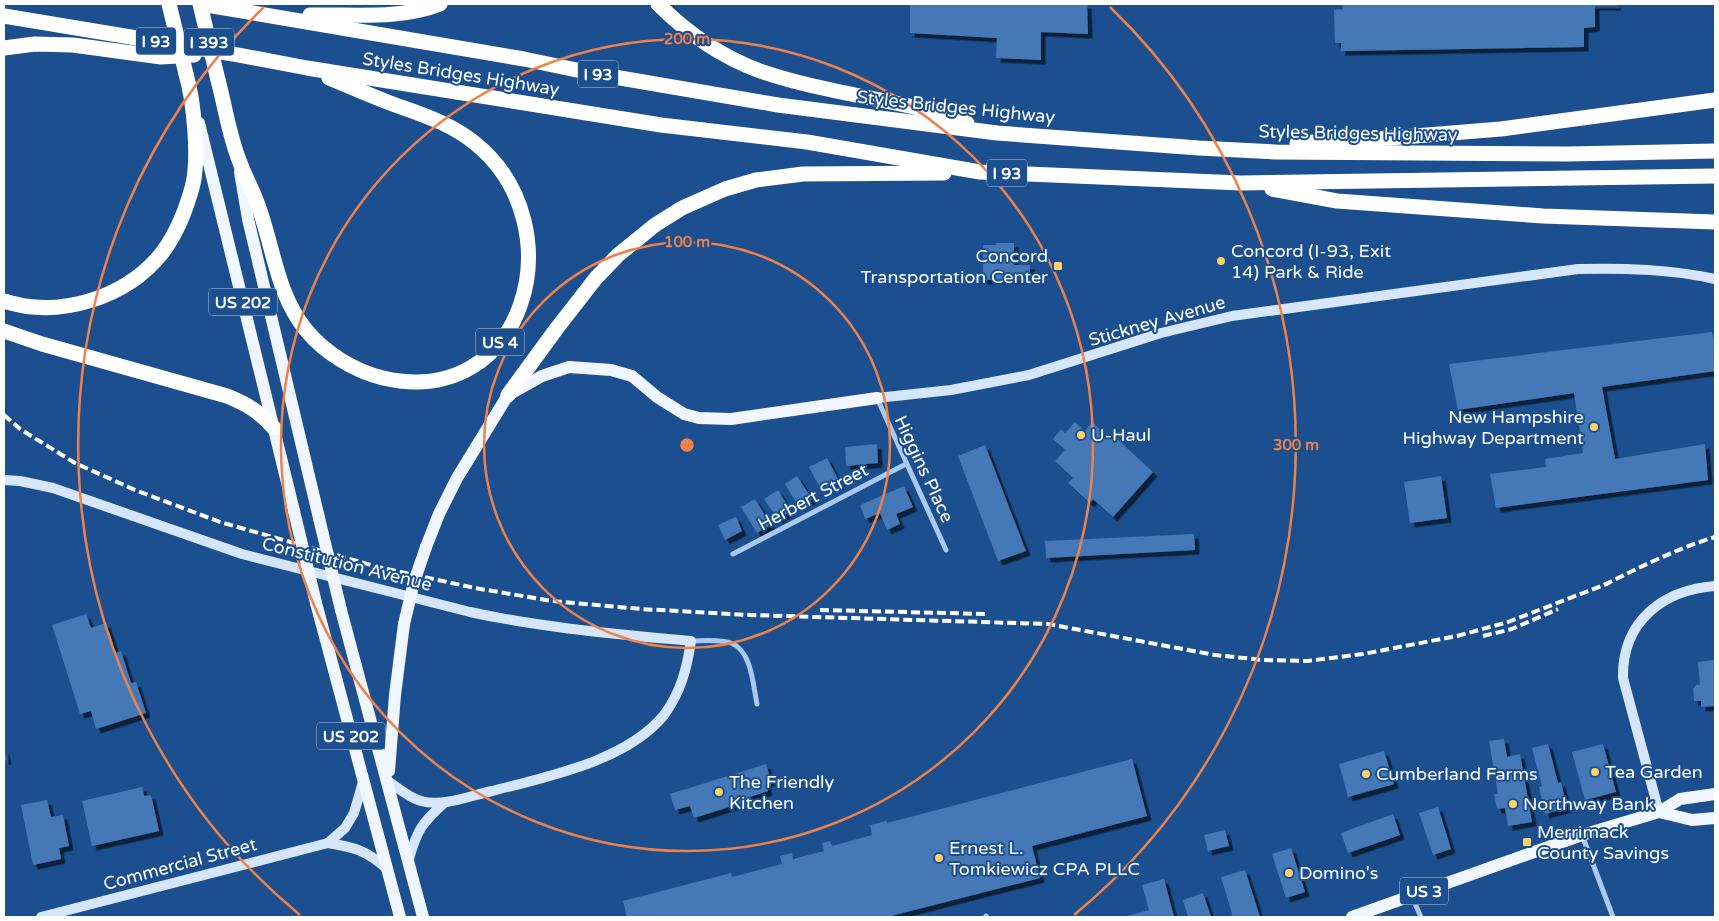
<svg xmlns="http://www.w3.org/2000/svg" width="1719" height="921" viewBox="0 0 1719 921" font-family="'Varela Round',sans-serif">
<defs>
<filter id="shadow"><feDropShadow dx="4.5" dy="4.5" stdDeviation="0" flood-color="#0009"/></filter>
</defs>
<rect width="100%" height="100%" fill="#1b4f8f"/>
<!-- building -->
<g fill="#4478b7" filter="url(#shadow)">
<path d="M910 4H1087L1088 34 1041 32V60L996 58 997 38 910 33Z"/>
<path d="M1342 4H1616L1617 6H1595V27L1584 28V47L1341 51V43H1335L1334 10 1343 9Z"/>
<path d="M996 243H1014V265H1030V279L983 280V245H996Z"/>
<path d="M1712 332 1715 343V371L1602 387 1615 459 1705 444 1708 480 1496 508 1490 474 1546 467 1545 459 1583 453 1574 393 1458 410 1449 364Z"/>
<path d="M1075 422 1085 431 1092 422 1111 440 1114 436 1153 472 1113 517 1093 499 1090 503 1068 483 1073 478 1055 461 1065 450 1053 439 1061 429 1065 433Z"/>
<path d="M877 444 878 463 846 466 845 447Z"/>
<path d="M985 445 1026 551 998 561 958 456Z"/>
<path d="M827 458 840 483 822 492 809 467Z"/>
<path d="M797 476 812 499 799 507 785 484Z"/>
<path d="M1441 476 1447 518 1410 523 1404 482Z"/>
<path d="M904 486 913 507 896 514 900 524 887 530 880 513 865 519 860 505Z"/>
<path d="M778 490 791 511 778 519 764 499Z"/>
<path d="M755 499 771 525 757 533 741 507Z"/>
<path d="M736 517 742 531 725 540 718 525Z"/>
<path d="M1194 534 1195 550 1046 558 1045 541Z"/>
<path d="M86 614 91 628 106 623 116 653 121 651 131 683 136 682 146 713 96 729 91 711 80 714 52 625Z"/>
<path d="M1715 660V706L1701 707V701H1694L1693 689 1696 685H1700L1698 662Z"/>
<path d="M1504 739 1507 757 1520 754 1532 822 1508 826 1505 808 1497 809 1494 794H1498L1489 741Z"/>
<path d="M1548 744 1558 783 1561 782 1567 808 1545 814 1539 787 1542 786 1532 748Z"/>
<path d="M1603 744 1616 792 1585 800 1572 752Z"/>
<path d="M4 748 7 760 4 761Z"/>
<path d="M1384 751 1394 784 1348 797 1339 764Z"/>
<path d="M1132 759 1147 816 1032 846 1040 878 887 917H627L623 901 731 873 732 877 782 864 780 856 792 853 793 859 824 851 822 843 830 841 832 846 872 835 870 825 886 821 887 823Z"/>
<path d="M766 764 771 781 766 784 768 791 747 798 748 801 694 818 690 806 675 810 670 794Z"/>
<path d="M142 787 144 796 151 795 159 831 92 846 82 801Z"/>
<path d="M47 800 51 817 63 815 69 846 59 848 61 859 33 865 21 805Z"/>
<path d="M1438 807 1451 849 1433 855 1419 813Z"/>
<path d="M1393 814 1400 835 1348 853 1341 833Z"/>
<path d="M1225 830 1229 846 1208 851 1204 835Z"/>
<path d="M1291 848 1305 892 1286 898 1272 854Z"/>
<path d="M1245 870 1260 917H1233L1221 877Z"/>
<path d="M1164 879 1174 917H1124L1149 910 1142 885Z"/>
<path d="M1203 893 1211 917H1188L1183 900Z"/>
</g>
<g fill="none" stroke-linecap="round" stroke-linejoin="round">
<!-- street -->
<g stroke="#a9c9ee" stroke-width="5">
<path d="M877 398 946 550"/>
<path d="M733 554 906 464"/>
<path d="M691 641C703 641 719 639 731 643 752 651 753 685 757 704"/>
<path d="M1582 835 1613 917"/>
<path d="M1412 897 1421 917"/>
<path d="M986 917V916"/>
</g>
<!-- secondary -->
<g stroke="#d6e6fa" stroke-width="10">
<path d="M877 398 951 390 1029 375 1161 333 1232 316 1578 269C1624 268 1670 269 1715 279"/>
<path d="M4 480 20 481 53 488 242 554 470 612C543 628 617 634 691 641 687 668 681 692 664 715 627 761 546 777 492 791 469 796 444 807 421 801 409 798 398 788 388 781"/>
<path d="M1659 812 1623 678C1622 622 1662 590 1715 586"/>
<path d="M328 843 345 828 354 813 363 782"/>
<path d="M409 859C417 830 422 823 444 803"/>
<path d="M41 917 328 843C353 847 366 850 386 868"/>
</g>
<!-- primary -->
<g stroke="#f0f6ff" stroke-width="12">
<path d="M199 123 294 511"/>
<path d="M240 172 248 219 319 518"/>
<path d="M426 547 439 514 457 478 508 395 542 376 569 367 611 370 632 376 657 397 684 414 699 418 731 419 877 398"/>
<path d="M316 603 400 917"/>
<path d="M341 610 423 917"/>
<path d="M389 771 395 695 404 624"/>
<path d="M1659 812 1692 820 1715 818"/>
<path d="M1352 917 1582 835 1659 812 1680 799 1715 794"/>
</g>
<!-- highway -->
<g stroke="#fff" stroke-width="15">
<path d="M201 4 524 59 591 73 778 105 997 133 1199 148 1276 152 1568 154 1715 151"/>
<path d="M658 4C686 32 722 57 760 71 815 90 874 97 931 111 943 113 955 119 967 123"/>
<path d="M310 15C353 14 399 20 440 4"/>
<path d="M4 16 233 54 307 68 661 125 807 142 980 172 1241 183 1715 176"/>
<path d="M4 48 35 44 73 45 161 57 194 55"/>
<path d="M218 80C225 106 229 135 239 160 245 177 254 192 259 208 274 250 277 294 306 330 325 353 354 371 383 378 526 411 576 226 476 144 451 123 420 114 390 103 369 95 349 86 329 78"/>
<path d="M1297 143 1390 138 1501 129 1715 100"/>
<path d="M1272 189 1337 201 1543 216 1715 222"/>
<path d="M4 301C59 319 126 298 162 253 177 233 187 207 193 184 199 156 194 102 186 74"/>
<path d="M4 331 42 344 227 396C249 405 258 411 274 428"/>
<path d="M508 395 557 328 596 278 618 255 655 225 682 208 725 189 756 180 803 174 944 173"/>
</g>
<!-- rail -->
<g stroke="#fff" stroke-width="4" stroke-dasharray="9 4" stroke-linecap="butt">
<path d="M4 415 20 429 75 463 135 490 220 522 378 567 475 588 552 601 641 609 750 615 1048 624 1215 655 1263 660 1307 661 1363 654 1457 636 1508 622 1609 583"/>
<path d="M1604 585C1640 567 1676 549 1715 537"/>
<path d="M820 610 987 614"/>
<path d="M1483 636 1512 629 1558 609"/>
</g>
<!-- primary-bridge -->
<g stroke="#f0f6ff" stroke-width="12">
<path d="M294 511 316 603"/>
<path d="M319 518 341 610"/>
<path d="M404 624 414 582 426 547"/>
</g>
<!-- highway-bridge -->
<g stroke="#fff" stroke-width="15">
<path d="M169 4 186 74"/>
<path d="M200 4 218 80"/>
</g>
</g>
<!-- distance rings -->
<g fill="none" stroke="#ee8249" stroke-width="2.5">
<circle cx="687" cy="445" r="203"/>
<circle cx="687" cy="445" r="406"/>
<path d="M300 915A609 609 0 0 1 264 7M1110 7A609 609 0 0 1 1074 915"/>
</g>
<!-- markers -->
<g fill="#ffd166" stroke="#1b4f8f" stroke-width="2">
<circle cx="1221" cy="261" r="5"/>
<rect x="1053" y="261" width="10" height="10" rx="2.5"/>
<circle cx="1594" cy="427" r="5"/>
<circle cx="1081" cy="435" r="5"/>
<circle cx="1595" cy="772" r="5"/>
<circle cx="1366" cy="774" r="5"/>
<circle cx="719" cy="792" r="5"/>
<circle cx="1513" cy="804" r="5"/>
<rect x="1522" y="837" width="10" height="10" rx="2.5"/>
<circle cx="939" cy="858" r="5"/>
<circle cx="1289" cy="873" r="5"/>
</g>
<g text-anchor="middle" stroke-width="4" stroke-linejoin="round" paint-order="stroke">
<!-- shield labels -->
<g fill="#1b4f8f" stroke="#bbcadd" stroke-width="1">
<rect x="136" y="27.5" width="40" height="27" rx="4"/>
<rect x="184" y="28.5" width="50" height="27" rx="4"/>
<rect x="578" y="60.5" width="40" height="27" rx="4"/>
<rect x="987" y="159.5" width="40" height="27" rx="4"/>
<rect x="209" y="288.5" width="68" height="27" rx="4"/>
<rect x="476" y="328.5" width="48" height="27" rx="4"/>
<rect x="317" y="722.5" width="68" height="27" rx="4"/>
<rect x="1400" y="877.5" width="48" height="27" rx="4"/>
</g>
<g font-size="16" font-weight="bold" fill="#fff">
<text x="156" y="47">I 93</text>
<text x="209" y="48">I 393</text>
<text x="598" y="80">I 93</text>
<text x="1007" y="179">I 93</text>
<text x="243" y="308">US 202</text>
<text x="500" y="348">US 4</text>
<text x="351" y="742">US 202</text>
<text x="1424" y="897">US 3</text>
</g>
<!-- street labels -->
<g font-size="18" fill="#fff" stroke="#1b4f8f">
<text transform="translate(461 74) rotate(9)" y="6">Styles Bridges Highway</text>
<text transform="translate(956 107) rotate(6)" y="6">Styles Bridges Highway</text>
<text transform="translate(1358 133) rotate(1)" y="6">Styles Bridges Highway</text>
<text transform="translate(1157 321) rotate(-16)" y="6">Stickney Avenue</text>
<text transform="translate(924 469) rotate(65)" y="6">Higgins Place</text>
<text transform="translate(813 497) rotate(-28)" y="6">Herbert Street</text>
<text transform="translate(347 564) rotate(14)" y="6">Constitution Avenue</text>
<text transform="translate(180 864) rotate(-15)" y="6">Commercial Street</text>
</g>
<!-- poi labels -->
<g font-size="18" fill="#fff" stroke="#1b4f8f" text-anchor="start">
<text x="1231" y="257">Concord (I-93, Exit<tspan x="1231" dy="21">14) Park &amp; Ride</tspan></text>
<text x="1048" y="262" text-anchor="end">Concord<tspan x="1048" dy="21">Transportation Center</tspan></text>
<text x="1584" y="423" text-anchor="end">New Hampshire<tspan x="1584" dy="21">Highway Department</tspan></text>
<text x="1091" y="441">U-Haul</text>
<text x="1605" y="778">Tea Garden</text>
<text x="1376" y="780">Cumberland Farms</text>
<text x="729" y="788">The Friendly<tspan x="729" dy="21">Kitchen</tspan></text>
<text x="1523" y="810">Northway Bank</text>
<text x="1537" y="838">Merrimack<tspan x="1537" dy="21">County Savings</tspan></text>
<text x="949" y="854">Ernest L.<tspan x="949" dy="21">Tomkiewicz CPA PLLC</tspan></text>
<text x="1299" y="879">Domino's</text>
</g>
</g>
<circle cx="687" cy="445" r="8" fill="#ee8249" stroke="#1b4f8f" stroke-width="2.5"/>
<g font-size="15" text-anchor="middle" font-weight="bold" fill="#ee8249" stroke="#1b4f8f" stroke-width="4" stroke-linejoin="round" paint-order="stroke">
<text x="687" y="44">200 m</text>
<text x="687" y="247">100 m</text>
<text x="1296" y="450">300 m</text>
</g>
<!-- border -->
<rect width="1719" height="921" fill="none" stroke="#ffffff" stroke-width="10"/>
</svg>
